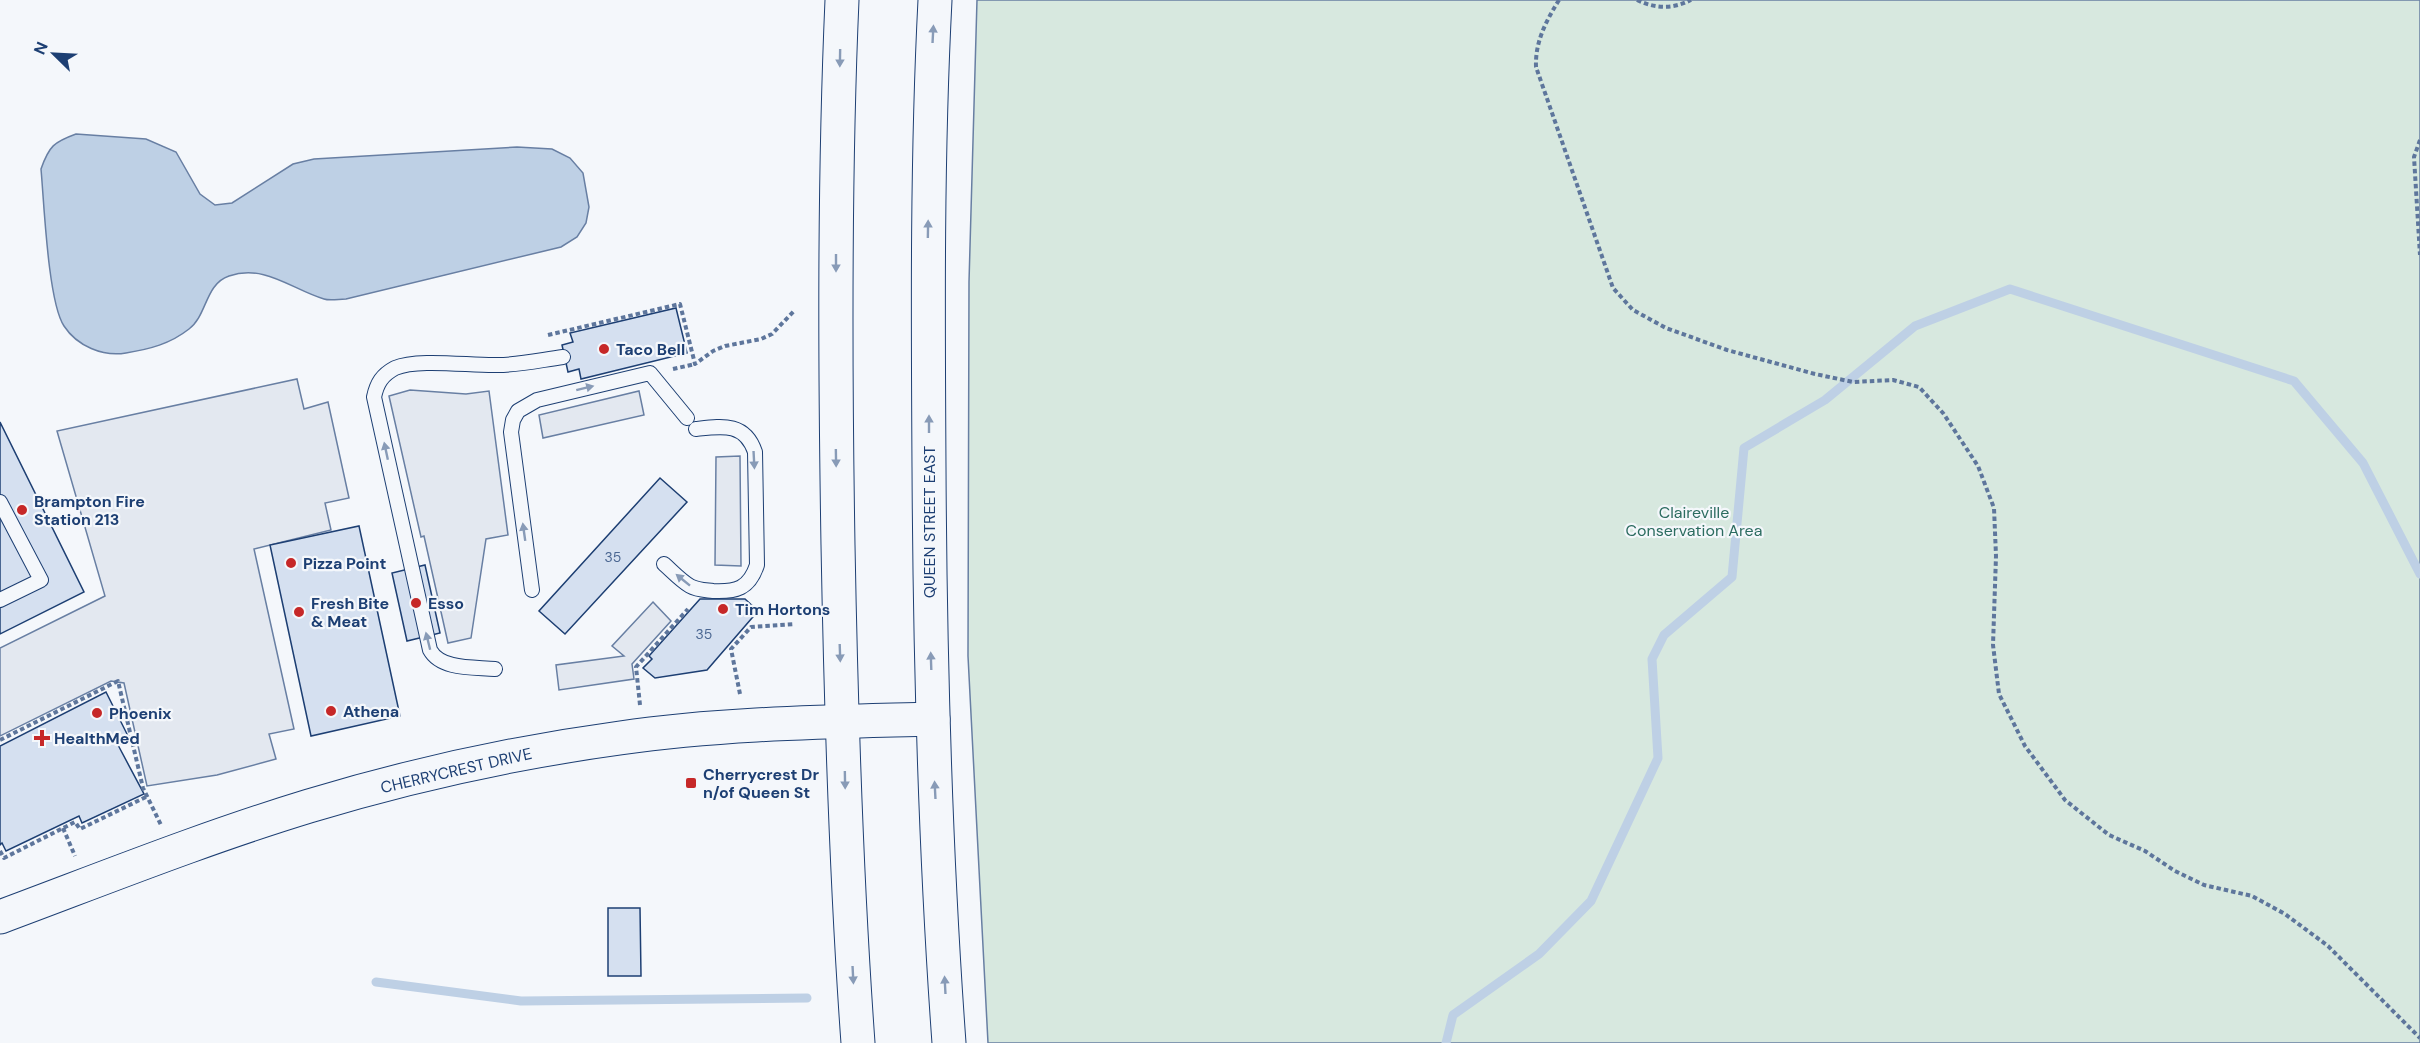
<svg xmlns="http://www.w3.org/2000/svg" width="2420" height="1043" viewBox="0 0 2420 1043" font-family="'DM Sans',sans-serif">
<rect width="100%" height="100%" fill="#f4f7fb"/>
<!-- green -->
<path fill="#d7e8df" stroke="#687fa3" stroke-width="1.5" d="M977 0H2420V1043H988L968 656 969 282Z"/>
<!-- parking -->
<g fill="#e3e8f0" stroke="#687fa3" stroke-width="1.5">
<path d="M297 379 304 409 328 402 349 498 325 503 331 530 254 549 294 729 269 734 276 759 217 775 147 786 124 683 111 681 0 736V648L105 596 57 431Z"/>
<path d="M410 390 466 394 489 391 508 535 486 539 471 638 448 643 424 536 421 537 389 396Z"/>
<path d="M639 391 644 415 543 438 539 415Z"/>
<path d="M740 456 741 566 715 565 716 457Z"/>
<path d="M653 602 671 621 632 664 634 679 559 690 556 665 624 656 612 646Z"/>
</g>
<!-- water -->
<path fill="#bed0e5" stroke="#687fa3" stroke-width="1.5" d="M76 134 146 139 176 152 200 194 215 205 232 203 293 164 314 159 517 147 552 149 570 158 583 173 589 207 586 223 577 237 561 247 346 299C339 299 330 301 324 299 291 289 265 264 229 276 205 284 207 316 189 329 170 344 150 349 126 353 103 357 77 346 64 326 48 302 44 202 41 169 49 146 54 142 76 134Z"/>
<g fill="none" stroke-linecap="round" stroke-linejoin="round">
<!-- stream -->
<g stroke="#bed0e5" stroke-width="9">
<path d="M376 982 521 1001 807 998"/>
<path d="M1446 1043 1453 1015 1539 954 1591 901 1658 758 1652 659 1664 635 1732 577 1744 448 1825 400 1915 326 2010 289 2294 381 2363 463 2420 574"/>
</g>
</g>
<!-- building -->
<g fill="#d5e0f0" stroke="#1d3f73" stroke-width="1.5">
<path d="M676 308 687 353 581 379 579 369 568 372 562 345 573 342 570 333Z"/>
<path d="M0 422 84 592 0 634Z"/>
<path d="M660 478 687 502 565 634 539 611Z"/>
<path d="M359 526 400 716 311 736 270 545Z"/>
<path d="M425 565 440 633 407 641 392 573Z"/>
<path d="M700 599H745L758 611 707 670 655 678 643 668 652 659 649 656Z"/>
<path d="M106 692 130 740 118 745 144 794 82 823 79 816 6 851 2 843 0 845V746Z"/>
<path d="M608 908H640L641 976H608Z"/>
</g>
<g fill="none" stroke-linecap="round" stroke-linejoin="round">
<defs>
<g id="lane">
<path d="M0 502 41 580 0 600"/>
<path d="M664 564C672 571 680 580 690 586 697 590 705 590 713 591 736 592 749 589 757 565L755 452C745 422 722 426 696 429"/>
<path d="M532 590 511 432 513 420 518 411 537 400 650 373 687 418"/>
<path d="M495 669C474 667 441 670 430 650L374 397C377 383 382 375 395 368 418 358 471 366 498 365 519 365 541 360 563 357"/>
</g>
<path id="secondary" d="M0 917C102 879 204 838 309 806 408 776 517 752 620 738 723 723 828 722 933 719"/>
<g id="primary">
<path d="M842 0C834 182 835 364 838 545 841 711 846 877 858 1043"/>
<path d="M935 0C927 155 928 311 929 467 930 659 935 851 949 1043"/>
</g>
</defs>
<!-- lane casing -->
<use href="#lane" stroke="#1d3f73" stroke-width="16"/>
<!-- secondary casing -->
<use href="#secondary" stroke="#1d3f73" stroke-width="35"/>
<!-- primary casing -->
<use href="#primary" stroke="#1d3f73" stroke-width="35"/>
<!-- path -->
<g stroke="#5e769c" stroke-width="4" stroke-dasharray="4.5 3" stroke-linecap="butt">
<path d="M1559 0C1546 21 1535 42 1536 67L1613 288 1633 310 1666 328 1727 350 1815 374 1853 382 1893 380 1919 387 1943 413 1978 466 1994 508 1996 556 1993 645 1999 694 2025 746 2065 800 2109 835 2145 851 2175 871 2204 885 2252 896 2285 914 2328 946 2420 1038"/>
<path d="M1637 0C1656 9 1673 9 1691 0"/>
<path d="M2420 140 2414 157 2420 255"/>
<path d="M548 335 680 304 695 364 713 351 725 346 761 339 772 334 794 311"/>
<path d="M673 369 695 364"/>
<path d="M740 694 731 649 751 627 795 624"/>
<path d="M640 705 636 667 688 609"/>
<path d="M0 740 118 681 143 788 161 825"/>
<path d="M63 828 75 856"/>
<path d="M0 851 4 858 75 822 80 829 146 797"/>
</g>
<!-- lane -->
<use href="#lane" stroke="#f4f7fb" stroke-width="14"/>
<!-- secondary -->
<use href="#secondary" stroke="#f4f7fb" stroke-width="33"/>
<!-- primary -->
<use href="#primary" stroke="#f4f7fb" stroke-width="33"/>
</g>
<!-- one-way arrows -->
<defs><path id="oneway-solid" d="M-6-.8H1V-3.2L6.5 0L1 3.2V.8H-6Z" transform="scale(1.5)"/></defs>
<g fill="#889bb7">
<use href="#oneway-solid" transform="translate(933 34) rotate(-87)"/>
<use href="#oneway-solid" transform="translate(840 58) rotate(91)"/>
<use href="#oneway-solid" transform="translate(928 229) rotate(-89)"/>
<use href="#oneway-solid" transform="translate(836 263) rotate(90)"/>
<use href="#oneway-solid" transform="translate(585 388) rotate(-14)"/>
<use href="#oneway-solid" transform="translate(929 424) rotate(-90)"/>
<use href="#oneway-solid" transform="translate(386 451) rotate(-102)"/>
<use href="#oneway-solid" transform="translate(836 458) rotate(89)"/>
<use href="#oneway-solid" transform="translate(754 460) rotate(87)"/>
<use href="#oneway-solid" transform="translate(524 532) rotate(-98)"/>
<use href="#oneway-solid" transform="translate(683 580) rotate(-141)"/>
<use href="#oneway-solid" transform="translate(428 641) rotate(-104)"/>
<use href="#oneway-solid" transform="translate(840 653) rotate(88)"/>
<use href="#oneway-solid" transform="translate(931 661) rotate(-92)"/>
<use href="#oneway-solid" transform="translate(845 780) rotate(89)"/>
<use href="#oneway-solid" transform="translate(935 790) rotate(-93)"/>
<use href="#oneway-solid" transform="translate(853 975) rotate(87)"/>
<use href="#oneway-solid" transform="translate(945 985) rotate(-93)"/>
</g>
<!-- markers -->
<g fill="#c62828" stroke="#f4f7fb" stroke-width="2">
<circle cx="604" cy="349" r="6"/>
<circle cx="22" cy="510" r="6"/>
<circle cx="291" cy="563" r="6"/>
<circle cx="416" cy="603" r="6"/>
<circle cx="723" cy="609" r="6"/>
<circle cx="299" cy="612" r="6"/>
<circle cx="331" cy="711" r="6"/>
<circle cx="97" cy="713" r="6"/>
<path d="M39 729h6v6h6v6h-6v6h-6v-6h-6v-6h6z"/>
<rect x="685" y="777" width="12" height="12" rx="3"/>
</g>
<g text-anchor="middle" stroke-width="4.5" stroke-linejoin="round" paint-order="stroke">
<!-- number labels -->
<g font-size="14" fill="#4b6792">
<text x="613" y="562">35</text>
<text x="704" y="639">35</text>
</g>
<!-- poi labels -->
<g font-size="16" font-weight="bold" fill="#1d3f73" stroke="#f4f7fb" text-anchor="start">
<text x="616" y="355">Taco Bell</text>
<text x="34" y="507">Brampton Fire<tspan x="34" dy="18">Station 213</tspan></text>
<text x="303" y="569">Pizza Point</text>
<text x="311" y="609">Fresh Bite<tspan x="311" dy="18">&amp; Meat</tspan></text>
<text x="428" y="609">Esso</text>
<text x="735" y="615">Tim Hortons</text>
<text x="343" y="717">Athena</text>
<text x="109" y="719">Phoenix</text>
<text x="54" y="744">HealthMed</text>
<text x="703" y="780">Cherrycrest Dr<tspan x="703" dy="18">n/of Queen St</tspan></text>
</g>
<!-- park labels -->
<g font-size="16" fill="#2c6c60" stroke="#f4f7fb">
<text x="1694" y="518">Claireville<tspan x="1694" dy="18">Conservation Area</tspan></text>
</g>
<!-- street labels -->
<g font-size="16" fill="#1d3f73" stroke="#f4f7fb">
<text transform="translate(929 522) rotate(-90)" y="6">QUEEN STREET EAST</text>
<text transform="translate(456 770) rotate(-13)" y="6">CHERRYCREST DRIVE</text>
</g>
</g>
<!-- north arrow -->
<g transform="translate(54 54) rotate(294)" stroke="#f4f7fb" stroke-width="4.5" paint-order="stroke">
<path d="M0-4.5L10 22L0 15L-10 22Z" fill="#1d3f73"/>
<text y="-9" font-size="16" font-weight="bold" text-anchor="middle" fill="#1d3f73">N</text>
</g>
</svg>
